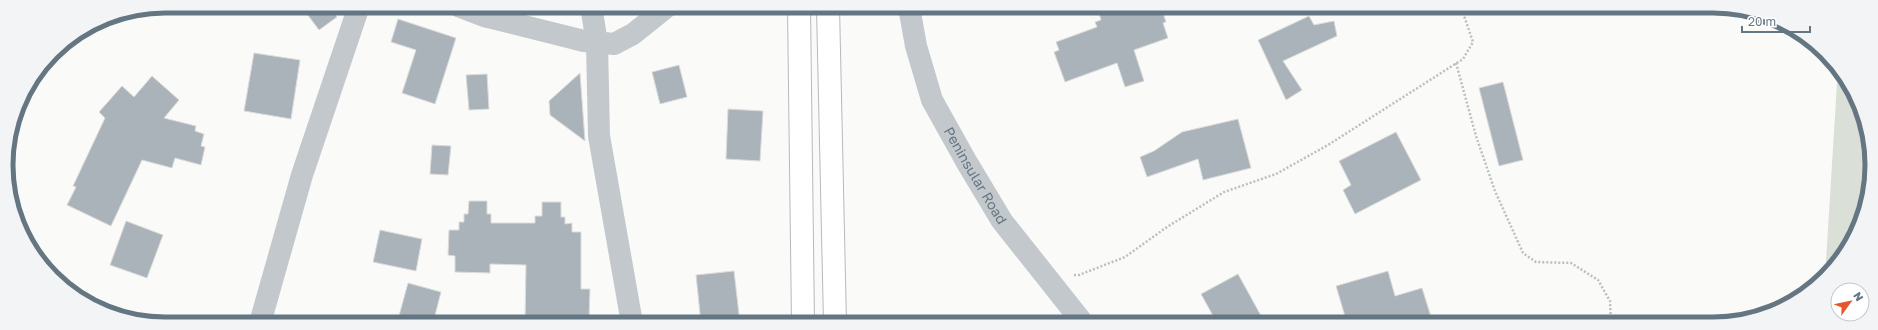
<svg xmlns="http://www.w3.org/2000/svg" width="1878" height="330" viewBox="0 0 1878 330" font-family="'Golos Text',sans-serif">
<rect width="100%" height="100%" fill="#fafaf8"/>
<!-- green -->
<path fill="#dadfd7" d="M1838 67 1867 124 1871 186 1856 235 1825 278Z"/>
<!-- building -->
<g fill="#aab3b9" stroke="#dcdcda">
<path d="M319 6H330L337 17 319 30 307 14Z"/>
<path d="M1097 7H1161L1166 22 1163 23 1168 38 1134 50 1144 81 1125 87 1117 63 1065 82 1054 52 1059 50 1056 42 1097 27 1095 22 1101 20Z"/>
<path d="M1309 16 1314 25 1334 21 1337 36 1283 61 1302 90 1286 100 1258 40Z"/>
<path d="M398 19 456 38 435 104 402 93 416 50 391 42Z"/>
<path d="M254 53 300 60 291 119 244 111Z"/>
<path d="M679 65 687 97 660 104 652 72Z"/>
<path d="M580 73 585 141 550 115 549 101Z"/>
<path d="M487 74 489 109 469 110 466 75Z"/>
<path d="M152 76 179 100 164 118 196 126 195 131 204 134 201 146 205 147 201 165 175 158 172 168 142 160 111 226 67 205 76 187 73 186 105 118 99 112 122 86 134 97Z"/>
<path d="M1503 82 1523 160 1499 166 1479 88Z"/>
<path d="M728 109 763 111 760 161 726 159Z"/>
<path d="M1238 119 1251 168 1203 180 1198 159 1147 177 1140 157 1154 151 1182 132Z"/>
<path d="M1396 132 1421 180 1355 214 1343 190 1351 185 1339 161Z"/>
<path d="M432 145 451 146 448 175 430 174Z"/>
<path d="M469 201H487V214H491V223H535V216H542V202H561V217H565V224L572 223V232H581V289H590L589 318H574V323H525L526 265 490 264V273L455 272V256L448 255 449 230H459V222H464V214H468Z"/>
<path d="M126 221 163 235 147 278 110 265Z"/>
<path d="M380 230 422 239 416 271 373 262Z"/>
<path d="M734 271 740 323H701L696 275Z"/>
<path d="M1388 271 1395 296 1422 288 1433 323H1347L1336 286Z"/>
<path d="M1238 274 1265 323H1217L1201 294Z"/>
<path d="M408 283 441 292 433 323H397Z"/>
</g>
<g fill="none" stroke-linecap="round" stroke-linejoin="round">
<defs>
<g id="major">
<path d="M799 7 803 323"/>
<path d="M828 7 835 323"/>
</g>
</defs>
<!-- major casing -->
<use href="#major" stroke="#b5babe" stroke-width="24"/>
<!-- path -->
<g stroke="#bbbfc2" stroke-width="2.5" stroke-dasharray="2 2" stroke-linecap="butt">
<path d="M1456 63 1476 136 1495 191 1523 253 1536 262 1571 263 1598 280 1610 301 1611 324"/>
<path d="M1074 275H1079L1125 257 1167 227 1224 192 1276 174 1328 145 1463 59 1473 42 1461 7"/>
</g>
<!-- minor -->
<g stroke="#c3c8cc" stroke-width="22">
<path d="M458 6 484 16 584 41 614 44 633 34 668 6"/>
<path d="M591 6 597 43 599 136 632 323"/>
<path id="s1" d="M909 7 916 46 932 100 966 161 1002 221 1083 323"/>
<path d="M260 323 302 175 359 6"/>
</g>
<!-- major -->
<use href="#major" stroke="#fff" stroke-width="22"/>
</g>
<g text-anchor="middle" stroke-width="4" stroke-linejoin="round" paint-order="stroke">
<!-- street labels -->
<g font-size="14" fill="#657683" stroke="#fff">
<text dy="5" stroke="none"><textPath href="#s1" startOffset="183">Peninsular Road</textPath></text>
</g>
</g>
<!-- crop -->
<path d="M0 0H1878V330H0ZM165 13H1713A152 152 0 0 1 1865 165V165A152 152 0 0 1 1713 317H165A152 152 0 0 1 13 165V165A152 152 0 0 1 165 13Z" fill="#f3f4f5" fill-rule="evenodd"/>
<path fill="none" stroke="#657683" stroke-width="5" d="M165 13H1713A152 152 0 0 1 1865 165V165A152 152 0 0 1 1713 317H165A152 152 0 0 1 13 165V165A152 152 0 0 1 165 13Z"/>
<!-- north arrow -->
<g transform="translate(1850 302) rotate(57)"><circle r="19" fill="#ffffff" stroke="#c1c8cd"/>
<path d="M0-3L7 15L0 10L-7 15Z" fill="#e4572e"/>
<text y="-6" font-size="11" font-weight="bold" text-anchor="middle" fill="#657683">N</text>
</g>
<!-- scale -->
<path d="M1742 26v6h68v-6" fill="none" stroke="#657683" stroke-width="2"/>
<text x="1748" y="26" font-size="12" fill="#657683" stroke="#ffffff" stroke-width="3" paint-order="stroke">20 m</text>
</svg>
